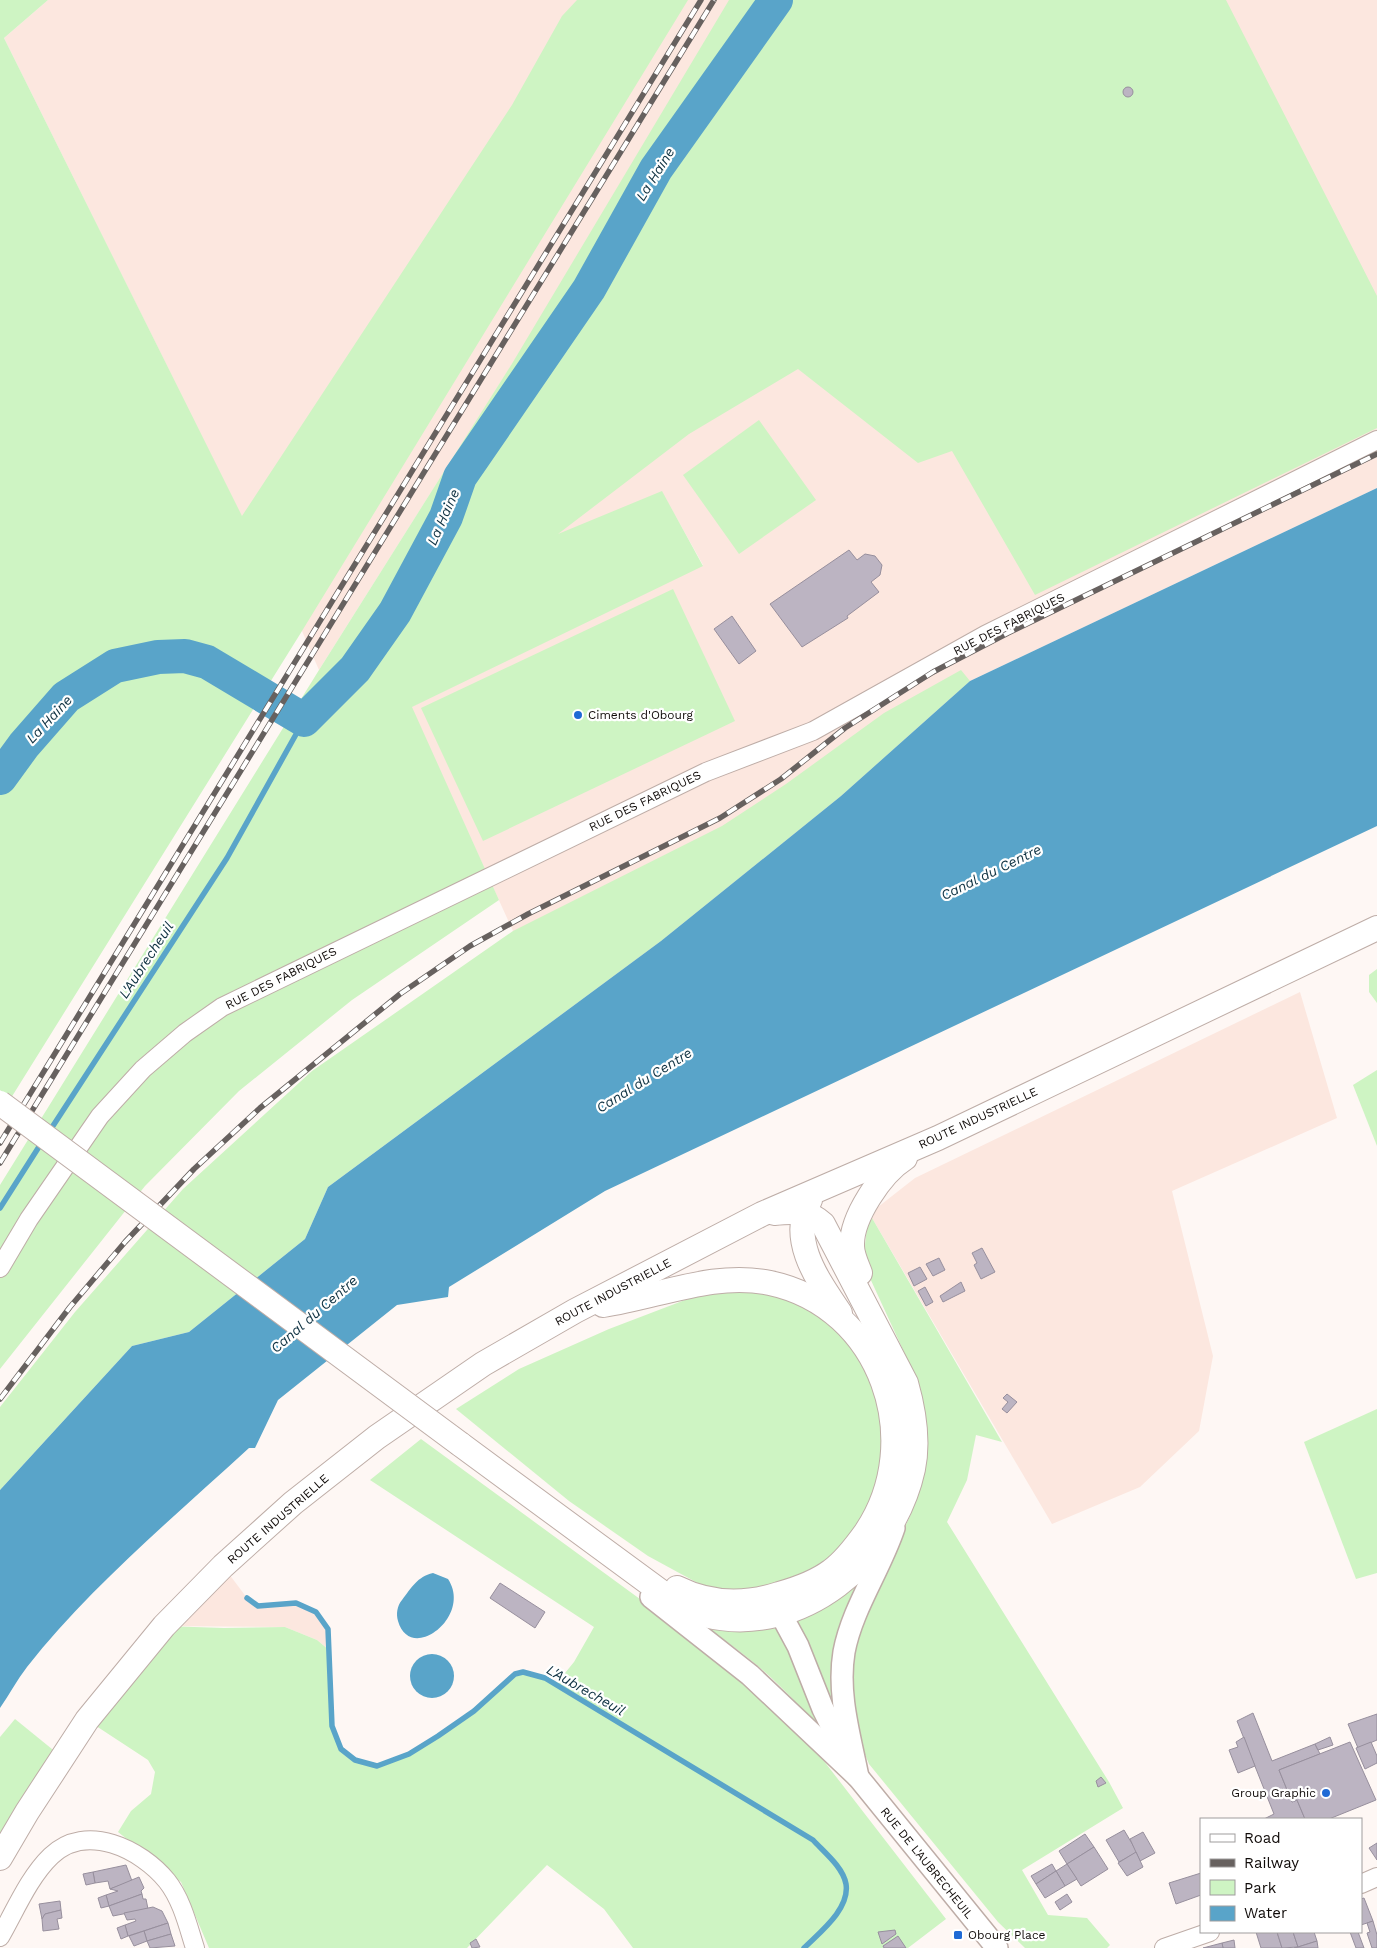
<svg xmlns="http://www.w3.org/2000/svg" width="1377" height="1948" viewBox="0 0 1377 1948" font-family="'Work Sans',sans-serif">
<rect width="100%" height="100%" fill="#fef7f4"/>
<!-- built -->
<g fill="#fce7df">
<path d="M48 0H1377V488L970 681 841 796 661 941 551 1022 513 931 411 707 703 565 662 492 556 536 512 364 319 670 302 631 242 517 4 38Z"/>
<path d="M1300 992 1337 1118 1172 1191 1213 1356 1199 1431 1140 1487 1052 1524 872 1218 878 1207 915 1178Z"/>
<path d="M223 1566 247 1598 258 1606 296 1603 316 1612 328 1629 329 1650 317 1640 285 1627 164 1626Z"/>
</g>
<!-- green -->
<g fill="#cef4c3">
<path d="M0 0H48L4 38 242 516 512 105 562 16 577 0H688L302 631 11 1098 0 1090Z"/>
<path d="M729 0H1226L1377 296V428L1035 595 952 451 918 463 798 369 689 434 558 534 662 491 703 566 412 707 499 900 352 1000 239 1091 145 1186 0 1369V1185L319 670 513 362Z"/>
<path d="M759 420 816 500 739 554 683 475Z"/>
<path d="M673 589 735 721 483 841 421 708Z"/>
<path d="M961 670 970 681 841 796 661 941 328 1187 305 1239 189 1332 132 1346 0 1490V1407L75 1312 183 1189 312 1071 513 931 722 826 786 784 884 713Z"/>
<path d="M1377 969V1003L1369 992V975Z"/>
<path d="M1377 1070V1146L1353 1085Z"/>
<path d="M872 1218 1002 1442 976 1435 967 1480 947 1522 1109 1782 1123 1808 1022 1870 1048 1915 1087 1918 1110 1945 1107 1948H1025L998 1922 869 1764 857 1735 850 1701 854 1647 878 1585 910 1516 919 1492 925 1460 915 1376 863 1263 867 1227Z"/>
<path d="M719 1287 772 1291 841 1325 884 1403 885 1471 843 1553 785 1586 716 1593 648 1556 569 1501 456 1409 519 1369 609 1329Z"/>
<path d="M1377 1409V1573L1356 1579 1304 1442Z"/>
<path d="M421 1439 722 1659 800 1730 946 1919 908 1948H633L604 1909 547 1865 467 1948H209L181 1882 118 1832 131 1811 151 1794 155 1772 148 1760 87 1720 164 1626 224 1628 285 1627 317 1640 329 1650C330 1681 325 1719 341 1747 346 1757 365 1767 377 1766 382 1766 389 1761 395 1759 441 1742 479 1707 515 1674 529 1670 543 1677 556 1684L574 1662 594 1627 370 1480Z"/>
<path d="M863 1575 839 1719 794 1619Z"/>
<path d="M696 1619 780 1629 822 1731C799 1705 775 1679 748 1658 731 1644 713 1633 696 1619Z"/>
<path d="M15 1719 63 1758 0 1858V1737Z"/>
</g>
<!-- water -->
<g fill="#59a4c9">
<path d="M1377 488V826L605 1191 449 1287 448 1297 397 1305 278 1400 255 1448H249C175 1516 90 1587 27 1667 17 1680 9 1695 0 1708V1490L132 1346 189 1332 305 1239 328 1187 661 941 841 796 970 681Z"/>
<path d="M433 1573 448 1579C473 1617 410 1664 398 1621 396 1614 397 1606 402 1600 412 1587 417 1577 433 1573Z"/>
<circle cx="432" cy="1676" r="22"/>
</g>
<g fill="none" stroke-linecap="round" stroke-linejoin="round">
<!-- stream -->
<g stroke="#59a4c9" stroke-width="5.5">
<path d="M49 1132 227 858 304 720"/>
<path d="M0 1208 42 1142"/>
<path d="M247 1598 258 1606 296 1603 316 1612 328 1629 332 1726 341 1749 355 1760 377 1766 409 1754 438 1736 474 1711 515 1674 523 1672 545 1678 813 1840C824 1852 843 1867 846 1884 850 1909 820 1932 804 1948"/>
</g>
<!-- river -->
<path stroke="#59a4c9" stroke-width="34" d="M0 778 24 745 66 697 115 666 158 657 185 656 207 662 304 720 355 669 395 612 446 517 460 477 589 289 656 169 776 0"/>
</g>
<!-- building -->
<g fill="#bcb4c2" stroke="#978f9d">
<circle cx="1128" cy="92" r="5"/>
<path d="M849 550 857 560 865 554 875 556 882 565 880 575 871 582 879 592 847 616 848 618 802 647 770 604Z"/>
<path d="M732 616 756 651 739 664 714 629Z"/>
<path d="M982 1248 995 1272 981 1279 974 1265 977 1263 972 1253Z"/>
<path d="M939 1258 945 1270 933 1276 926 1264Z"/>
<path d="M920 1267 927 1279 914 1286 908 1273Z"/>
<path d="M961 1282 965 1291 943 1302 940 1296Z"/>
<path d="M925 1287 933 1302 926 1306 918 1291Z"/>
<path d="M1007 1394 1017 1402 1007 1413 1002 1409 1008 1402 1003 1398Z"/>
<path d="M500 1583 545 1612 535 1628 490 1598Z"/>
<path d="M1253 1713 1272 1761 1315 1744 1320 1754 1279 1770 1292 1802 1297 1800 1305 1819H1264L1274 1814 1237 1721Z"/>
<path d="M1377 1714V1740L1358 1748 1348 1724Z"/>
<path d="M1244 1737 1255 1766 1238 1773 1229 1750 1238 1747 1236 1742Z"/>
<path d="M1330 1737 1333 1745 1318 1750 1315 1744Z"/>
<path d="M1350 1742 1376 1800 1329 1819H1305L1297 1800 1292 1802 1279 1770Z"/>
<path d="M1371 1742 1377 1756V1763L1365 1769 1356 1748Z"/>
<path d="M1101 1777 1106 1783 1098 1787 1096 1781Z"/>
<path d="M1124 1830 1137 1852 1119 1862 1106 1840Z"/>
<path d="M1143 1832 1155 1853 1140 1861 1130 1839Z"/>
<path d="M1085 1834 1094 1847 1067 1864 1059 1851Z"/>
<path d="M1377 1843V1860L1369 1848Z"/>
<path d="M1094 1847 1108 1869 1081 1886 1067 1864Z"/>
<path d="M1136 1852 1143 1867 1127 1876 1118 1863Z"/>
<path d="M1052 1864 1056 1871 1036 1884 1031 1876Z"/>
<path d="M1067 1864 1077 1879 1065 1886 1056 1871Z"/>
<path d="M126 1865 132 1881 110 1889 108 1881 95 1883 93 1872Z"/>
<path d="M1056 1871 1065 1886 1045 1898 1036 1884Z"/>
<path d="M93 1872 95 1883 86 1885 83 1874Z"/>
<path d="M1201 1873V1895L1176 1904 1169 1883Z"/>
<path d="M139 1877 144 1888 141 1891 142 1894 109 1906 106 1895 118 1891 110 1889Z"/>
<path d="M142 1894 143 1899H146L148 1909 113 1916 109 1906Z"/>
<path d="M1067 1894 1072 1902 1060 1910 1055 1902Z"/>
<path d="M106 1895 109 1906 101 1908 98 1898Z"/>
<path d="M1364 1898 1373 1921 1361 1925V1899Z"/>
<path d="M60 1901 61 1910 45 1914 42 1919 39 1904Z"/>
<path d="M153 1907 162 1911 168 1923 128 1936 125 1925 136 1921 135 1919 127 1920 124 1913Z"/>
<path d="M61 1910 62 1918 57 1919 59 1929 43 1931 42 1919 45 1914Z"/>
<path d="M1373 1921 1377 1935V1948H1372L1367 1933 1370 1932 1367 1923Z"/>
<path d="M168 1923 171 1934 147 1941 144 1931Z"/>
<path d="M125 1925 128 1936 121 1939 117 1928Z"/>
<path d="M895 1930 896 1934 882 1944 878 1932Z"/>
<path d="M144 1931 147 1941 134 1946 129 1936Z"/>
<path d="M1256 1932H1277L1282 1948H1261Z"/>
<path d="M1277 1932H1293L1298 1947 1282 1948Z"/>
<path d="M1293 1932H1314L1317 1941 1298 1947Z"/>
<path d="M1350 1932H1358L1364 1948H1356Z"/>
<path d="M171 1934 175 1946 150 1948 147 1941Z"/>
<path d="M898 1936 906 1948H884L883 1946Z"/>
<path d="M476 1939 480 1947 472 1948 470 1943Z"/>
<path d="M1234 1940 1235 1948H1223L1222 1943Z"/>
<path d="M1317 1941 1318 1948H1294L1298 1947Z"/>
<path d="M1222 1943 1223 1948H1203Z"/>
</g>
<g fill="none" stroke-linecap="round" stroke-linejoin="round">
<defs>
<g id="minor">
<path d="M0 1268 29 1219 100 1116 143 1069 185 1033 222 1007 706 772 813 731 985 635 1377 440"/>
<path d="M1361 1884 1377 1877"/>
<path d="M0 1937C15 1911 29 1877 51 1856 86 1822 141 1849 167 1881 182 1900 188 1926 195 1948"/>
<path d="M1164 1948 1210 1932"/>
</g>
<g id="tertiary">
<path d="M651 1597 750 1675 858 1777 997 1948"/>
<path d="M764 1608 777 1613 784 1620 798 1646 823 1709 846 1755"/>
<path d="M858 1777C850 1736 837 1694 844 1652 852 1609 880 1570 894 1528"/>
</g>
<g id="secondary">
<path d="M810 1200C788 1240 818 1280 840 1313"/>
<path d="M860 1273C857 1265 852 1255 852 1246 851 1218 881 1173 905 1158"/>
<path d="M603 1305C658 1297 714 1271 770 1283 882 1307 927 1441 866 1532 856 1546 845 1561 831 1571 815 1583 797 1589 779 1594 745 1605 709 1604 677 1588"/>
<path d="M460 1444 668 1597C680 1604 692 1611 705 1615 801 1639 893 1560 913 1469 919 1440 914 1411 906 1383L823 1224C808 1210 793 1211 774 1213"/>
<path d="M0 1858 27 1812 87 1720 164 1626 223 1566 293 1503 377 1437 483 1364 575 1311 762 1214 938 1138 1377 928"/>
</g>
</defs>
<!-- minor casing -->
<use href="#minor" stroke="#beada7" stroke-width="20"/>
<!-- tertiary casing -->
<use href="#tertiary" stroke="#beada7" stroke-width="24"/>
<!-- secondary casing -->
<use href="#secondary" stroke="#beada7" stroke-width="26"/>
<!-- minor -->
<use href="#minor" stroke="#fff" stroke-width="18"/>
<!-- tertiary -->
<use href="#tertiary" stroke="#fff" stroke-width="21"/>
<!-- secondary -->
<use href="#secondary" stroke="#fff" stroke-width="24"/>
<defs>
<g id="rail">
<path d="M0 1143 701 0"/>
<path d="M0 1163 714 0"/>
<path d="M0 1399 70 1307 125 1242 194 1169 260 1108 400 994 470 946 528 914 720 818 781 779 845 728 933 672 1008 633 1377 454"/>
</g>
</defs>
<!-- rail casing -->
<use href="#rail" stroke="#67615f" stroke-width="5.5"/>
<!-- rail -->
<use href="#rail" stroke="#fff" stroke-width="4" stroke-dasharray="11" stroke-linecap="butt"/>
<defs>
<path id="secondary-bridge" d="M0 1103 460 1444"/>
</defs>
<!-- secondary-bridge casing -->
<use href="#secondary-bridge" stroke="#beada7" stroke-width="26" stroke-linecap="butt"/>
<!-- secondary-bridge -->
<use href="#secondary-bridge" stroke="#fff" stroke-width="24"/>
</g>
<!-- markers -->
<g fill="#1f6ad5" stroke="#fff" stroke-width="2">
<circle cx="578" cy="715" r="5"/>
<circle cx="1326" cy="1793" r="5"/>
<rect x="953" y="1930" width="10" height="10" rx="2.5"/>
</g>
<g text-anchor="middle" stroke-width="4.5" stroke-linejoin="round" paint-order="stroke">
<!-- street labels -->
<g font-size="12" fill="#100b09" stroke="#fff">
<text transform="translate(1009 624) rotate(-27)" y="4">RUE DES FABRIQUES</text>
<text transform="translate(645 801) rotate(-26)" y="4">RUE DES FABRIQUES</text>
<text transform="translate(281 978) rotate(-27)" y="4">RUE DES FABRIQUES</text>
<text transform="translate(978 1118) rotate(-25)" y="4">ROUTE INDUSTRIELLE</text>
<text transform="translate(613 1292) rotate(-28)" y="4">ROUTE INDUSTRIELLE</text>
<text transform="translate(278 1519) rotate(-41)" y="4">ROUTE INDUSTRIELLE</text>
<text transform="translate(927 1863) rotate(51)" y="4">RUE DE L'AUBRECHEUIL</text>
</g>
<!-- poi labels -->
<g font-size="12" fill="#100b09" stroke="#fff" text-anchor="start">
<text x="588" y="719">Ciments d'Obourg</text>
<text x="1316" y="1797" text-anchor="end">Group Graphic</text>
<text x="968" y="1939">Obourg Place</text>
</g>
<!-- water labels -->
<g font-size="14" font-style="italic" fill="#0d3040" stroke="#fff">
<text transform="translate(655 174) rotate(-58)" y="5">La Haine</text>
<text transform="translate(443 517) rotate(-66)" y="5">La Haine</text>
<text transform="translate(49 719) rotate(-47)" y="5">La Haine</text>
<text transform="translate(991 872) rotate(-26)" y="5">Canal du Centre</text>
<text transform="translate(146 960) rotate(-57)" y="5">L'Aubrecheuil</text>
<text transform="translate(644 1080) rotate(-32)" y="5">Canal du Centre</text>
<text transform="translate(314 1314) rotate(-41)" y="5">Canal du Centre</text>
<text transform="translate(586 1690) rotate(30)" y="5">L'Aubrecheuil</text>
</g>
</g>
<!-- legend -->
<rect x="1200" y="1818" width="162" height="115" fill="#ffffff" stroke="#9f9d9d"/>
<rect x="1210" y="1834" width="25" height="8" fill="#ffffff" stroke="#9f9d9d"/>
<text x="1244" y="1843" font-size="15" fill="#100b09">Road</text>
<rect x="1210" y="1859" width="25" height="8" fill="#67615f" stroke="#9f9d9d"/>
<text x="1244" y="1868" font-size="15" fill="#100b09">Railway</text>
<rect x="1210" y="1880" width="25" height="15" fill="#cef4c3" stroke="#9f9d9d"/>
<text x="1244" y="1893" font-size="15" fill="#100b09">Park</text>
<rect x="1210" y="1906" width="25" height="15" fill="#59a4c9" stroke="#9f9d9d"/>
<text x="1244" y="1918" font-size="15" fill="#100b09">Water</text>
</svg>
